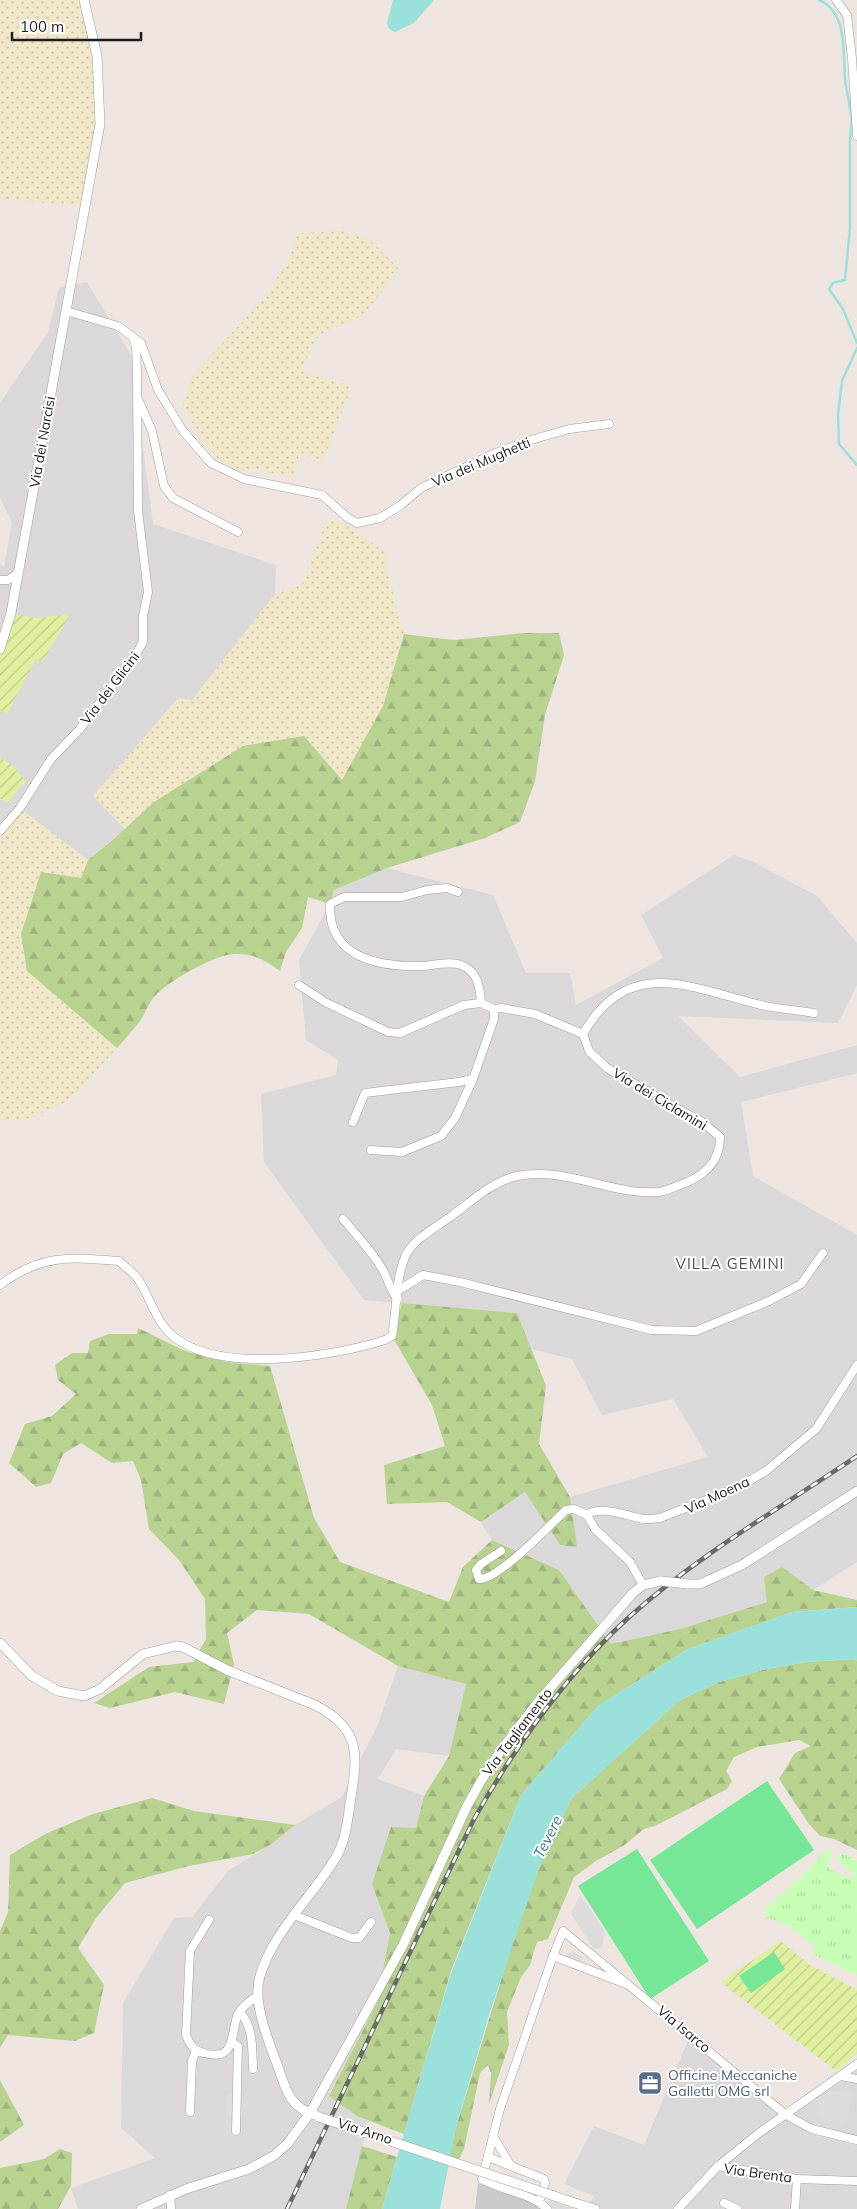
<svg xmlns="http://www.w3.org/2000/svg" width="857" height="2209" viewBox="0 0 857 2209" font-family="Mulish,sans-serif">
<defs>
<pattern id="farmland-dots" width="8" height="8" patternUnits="userSpaceOnUse" patternTransform="scale(1.25)"><rect width="8" height="8" fill="#f0e6c8"/><path d="M2 2h.1M6 6h.1" fill="none" stroke="#cdc5ab" stroke-width="1.8" stroke-linecap="round"/></pattern>
<pattern id="forest-firs" width="22" height="20" patternUnits="userSpaceOnUse" patternTransform="scale(1.25)"><rect width="22" height="20" fill="#b8d290"/><path d="M5 1l3.5 6h-7zM16 11l3.5 6h-7z" fill="#9eb47c"/></pattern>
<pattern id="park-tufts" width="24" height="20" patternUnits="userSpaceOnUse" patternTransform="scale(1.25)"><rect width="24" height="20" fill="#c7ffb6"/><path d="M3 7l-1-3M5 7V3M7 7l1-3M15 17l-1-3M17 17v-4M19 17l1-3" fill="none" stroke="#aada9c"/></pattern>
<pattern id="garden-furrows" width="10" height="10" patternUnits="userSpaceOnUse" patternTransform="scale(1.25)"><rect width="10" height="10" fill="#dfef9f"/><path d="M-1 1l2-2M0 10L10 0M9 11l2-2" fill="none" stroke="#bfcc88"/></pattern>
</defs>
<rect width="100%" height="100%" fill="#eee5e0"/>
<!-- residential -->
<g fill="#dad8d9">
<path d="M87 282 131 355 153 524 276 565 275 594 192 700 93 795 125 829 88 860 61 840 0 831V564L4 567 12 522 0 498V403L48 332 59 288Z"/>
<path d="M734 855 752 861 817 896 857 943V985L838 1023 678 1016 740 1077 857 1045V1073L741 1102 753 1176 857 1235V1562L813 1590 782 1567 767 1602 680 1629 611 1644 559 1570 492 1540 481 1522 525 1492 541 1515 576 1547 570 1497 708 1457 673 1399 602 1415 572 1359 531 1349 517 1313 364 1300 264 1162 261 1094 336 1075 338 1060 306 1040 299 960 330 904 334 890 387 868 493 895 526 973H570L576 1005 663 958 641 915Z"/>
<path d="M398 1666 466 1684 449 1756 396 1749 378 1779 424 1796 416 1828 373 1884 390 1933 377 2003 329 2095 357 2116 369 2120 346 2209H78L71 2188 155 2158 121 2128 123 2003 174 1918 192 1917 228 1871 270 1845 295 1825 342 1797 378 1724Z"/>
<path d="M689 2038 786 2115 857 2064V2209H586L594 2196 564 2184 594 2126 644 2145Z"/>
</g>
<!-- religious -->
<path fill="#cacaca" d="M478 2183 538 2203 544 2209H475Z"/>
<!-- farmland -->
<g fill="url(#farmland-dots)">
<path d="M0 0H84L100 88 86 206 0 199Z"/>
<path d="M344 231 370 240 400 270 362 316 319 335 300 371 352 386 323 461 299 454 292 478 250 468 247 472 225 463 218 459 198 434 183 404 193 374 262 301 288 261 297 233Z"/>
<path d="M328 518 349 526 386 553V567L404 634 383 706 342 781 243 746 154 802 125 829 93 796 178 698 192 700 275 594 302 584Z"/>
<path d="M20 808 88 860 81 878 50 991 117 1048 78 1092 61 1105 26 1119 0 1121V831Z"/>
</g>
<!-- forest -->
<g fill="url(#forest-firs)">
<path d="M524 633H559L564 655 545 715 535 781 520 822 485 838 387 868 334 890 330 904 308 897 302 928 286 952 280 971C266 960 252 953 234 954 214 955 166 982 153 998 148 1004 145 1014 140 1021 133 1030 125 1039 117 1048L27 971 21 934 41 872 81 878 88 860 115 838 154 802 243 746 304 736 342 780 383 706 404 634 453 640Z"/>
<path d="M402 1303 517 1313 546 1386 539 1444 570 1497 577 1547 560 1545 525 1492 481 1522 447 1502 387 1504 384 1465 445 1446 432 1405 392 1336Z"/>
<path d="M138 1328 185 1351 227 1362 270 1366 314 1518 340 1562 449 1602 463 1567 492 1540 559 1570 611 1644 680 1629 767 1602 764 1577 782 1567 813 1590 857 1600V1607L792 1612 688 1649 598 1706 521 1795 451 1971 404 2134 357 2116 329 2096 377 2003 390 1933 372 1884 391 1827 416 1828 424 1796 449 1756 466 1684 398 1666 309 1614 257 1610 227 1633 234 1664 224 1704 175 1692 110 1708 94 1703 149 1667 193 1662 206 1639 205 1599 179 1560 149 1529 141 1480 133 1461 112 1463 81 1443 63 1454 51 1483 36 1487 9 1463 25 1424 52 1416 76 1394 58 1380 55 1365 72 1353H88L90 1341 109 1334H137Z"/>
<path d="M853 1659 857 1661V1850L834 1839 820 1836 809 1824 779 1779 795 1753 811 1746 799 1740 757 1747 734 1757 726 1771 732 1781 727 1789 655 1826 644 1829 623 1846 596 1861 574 1877 548 1939 537 1942 530 1965 521 1977 507 2012 509 2045 489 2104 491 2073 488 2065 480 2073 464 2149 459 2159 450 2156 456 2127 514 1938 539 1868 571 1799 680 1700 719 1682 766 1669 807 1662Z"/>
<path d="M152 1798 194 1811 295 1825 270 1845 253 1854 189 1866 125 1883 96 1918 78 1948 104 1985 94 2033 75 2041 8 2035 0 2048V1931L8 1912 10 1855 45 1834 93 1814Z"/>
<path d="M0 2080 24 2125 0 2142Z"/>
<path d="M362 2146 397 2157 382 2209H346Z"/>
<path d="M60 2149 72 2153 71 2186 58 2209H0V2168L44 2159Z"/>
</g>
<!-- park -->
<path fill="url(#park-tufts)" d="M827 1848 831 1853 829 1869 851 1879 855 1875 837 1859 842 1853 857 1861V1976L814 1954V1945L782 1922 766 1918 764 1910 808 1870Z"/>
<!-- garden -->
<g fill="url(#garden-furrows)">
<path d="M11 613 36 618 65 615 69 617 42 662 36 659 7 714 2 710 0 712V649Z"/>
<path d="M0 758 12 765 26 781 7 803 0 798Z"/>
<path d="M781 1941 810 1965 857 1990V2054L836 2071 720 1982Z"/>
</g>
<!-- pitch -->
<g fill="#75e797">
<path d="M767 1781 814 1850 697 1929 650 1860Z"/>
<path d="M637 1849 709 1961 650 1999 578 1886Z"/>
<path d="M774 1952 785 1969 751 1993 739 1976Z"/>
</g>
<!-- parking -->
<g fill="#dcdcdc">
<path d="M580 1895 604 1930 603 1946 601 1948 594 1949 571 1914Z"/>
<path d="M571 1951 584 1958 575 1964 560 1959Z"/>
<path d="M843 2090 853 2092 846 2125 815 2117 820 2094Z"/>
<path d="M237 2092 236 2131 225 2133 226 2093Z"/>
<path d="M549 2200 574 2209H553L549 2204Z"/>
</g>
<!-- water -->
<g fill="#9be1db">
<path d="M393 0H434L414 23 395 32 389 29 387 23Z"/>
<path d="M857 1607V1661L853 1659 807 1662 766 1669 719 1682 680 1700 571 1799 539 1868 490 2012 456 2127 440 2209H382L450 1976 521 1795 598 1706 688 1649 792 1612Z"/>
</g>
<g fill="none" stroke-linecap="round" stroke-linejoin="round">
<!-- stream -->
<g stroke="#9be1db" stroke-width="2.5">
<path d="M819 0C848 12 843 54 845 79 847 99 855 116 850 136V228L845 280 833 283 829 289 843 309 857 343"/>
<path d="M857 348 842 381 838 414 839 444 857 465"/>
</g>
<defs>
<g id="minor">
<path d="M836 0 847 15 852 58 857 136"/>
<path d="M66 311 118 326 141 343 158 390 183 431 211 463 244 479 322 495 348 518 357 523 380 518 401 505 421 488 493 454 531 440 569 429 609 424"/>
<path d="M139 401 152 431 164 486 173 498 238 532"/>
<path d="M0 580H8L18 573"/>
<path d="M0 831 20 808 51 759 79 730 135 656 143 642V616L148 592 138 511 137 373 136 346 133 338"/>
<path d="M458 892 447 888 427 890 402 897H344L330 904C328 958 378 967 423 966 434 965 451 961 461 965 478 971 480 988 481 1003"/>
<path d="M299 985 325 1002 388 1032 400 1033 464 1005 481 1003 494 1009 501 1008 535 1014 583 1034"/>
<path d="M353 1122 365 1093 459 1082 473 1079 494 1019V1009"/>
<path d="M371 1150 402 1152 441 1136 455 1118 473 1079"/>
<path d="M343 1219C357 1236 374 1253 384 1272 389 1282 390 1290 398 1299"/>
<path d="M0 1285C41 1254 70 1257 119 1261 125 1267 133 1272 138 1279 150 1297 156 1323 174 1337 221 1374 332 1357 385 1340L392 1336C397 1310 395 1281 405 1257 412 1240 435 1228 450 1217 471 1202 491 1182 517 1176 566 1166 613 1196 659 1192 665 1191 672 1188 677 1186 702 1178 720 1164 720 1137L701 1121 676 1108 607 1068 589 1051 583 1034C628 954 691 988 761 1005 778 1009 796 1010 814 1013"/>
<path d="M399 1290 423 1275 460 1282 652 1330 696 1331 769 1301 801 1284 823 1253"/>
<path d="M501 1551 481 1564 476 1570 479 1579C497 1581 550 1525 566 1510L574 1509 587 1515"/>
<path d="M643 1585 630 1562 595 1529 587 1515C598 1504 630 1517 645 1519 650 1520 655 1518 660 1518L739 1487 766 1471 816 1429 857 1365"/>
<path d="M294 1915 352 1938H359L371 1922"/>
<path d="M209 1920 190 1951 186 2035C190 2045 194 2051 204 2053 237 2062 230 2034 238 2014 242 2007 251 2000 258 1996"/>
<path d="M626 1984 553 1956 563 1931 786 2115 812 2129 857 2140"/>
<path d="M240 2012C254 2028 252 2049 253 2069"/>
<path d="M232 2042 238 2046 236 2131"/>
<path d="M841 2076 857 2079"/>
<path d="M190 2112 192 2061 196 2051"/>
<path d="M493 2136 511 2166"/>
<path d="M488 2157 544 2179 545 2183 541 2197"/>
<path d="M718 2166 797 2179 857 2181"/>
<path d="M170 2195 171 2209"/>
<path d="M724 2203 737 2209"/>
<path d="M547 2209C532 2193 502 2191 482 2179L500 2109 553 1956"/>
<path d="M678 2209 718 2166 759 2133 857 2064"/>
<path d="M795 2209 797 2179"/>
</g>
<g id="tertiary">
<path d="M0 649 11 613 100 124 97 56 84 0"/>
<path d="M688 1584H700L742 1565 857 1491"/>
<path d="M0 1643 32 1676 58 1691 84 1696 100 1689 143 1654 176 1646 183 1647 227 1670 315 1705C364 1730 357 1758 350 1804 347 1824 345 1845 333 1862 309 1900 273 1932 260 1976 252 2001 268 2040 277 2064 286 2089 288 2106 315 2115"/>
<path d="M581 2205 595 2209"/>
<path d="M141 2209 186 2189 249 2169 275 2155 288 2143 310 2113 403 1945 467 1806 481 1781 501 1750 538 1702 633 1593 643 1585 661 1581"/>
</g>
</defs>
<!-- minor casing -->
<use href="#minor" stroke="#a0a0a0" stroke-width="9"/>
<!-- tertiary casing -->
<use href="#tertiary" stroke="#a0a0a0" stroke-width="10"/>
<!-- minor -->
<use href="#minor" stroke="#fff" stroke-width="8"/>
<!-- tertiary -->
<use href="#tertiary" stroke="#fff" stroke-width="9"/>
<defs>
<path id="rail" d="M287 2209 474 1819C516 1745 565 1676 628 1618 697 1556 780 1508 857 1456"/>
</defs>
<!-- rail casing -->
<use href="#rail" stroke="#6a6a6a" stroke-width="4.5"/>
<!-- rail -->
<use href="#rail" stroke="#fff" stroke-width="2.5" stroke-dasharray="8" stroke-linecap="butt"/>
<defs>
<g id="tertiary-bridge">
<path d="M661 1581 688 1584"/>
<path d="M319 2117 581 2205"/>
</g>
</defs>
<!-- tertiary-bridge casing -->
<use href="#tertiary-bridge" stroke="#a0a0a0" stroke-width="10" stroke-linecap="butt"/>
<!-- tertiary-bridge -->
<use href="#tertiary-bridge" stroke="#fff" stroke-width="9"/>
</g>
<!-- icons -->
<defs>
<symbol id="office-square" viewBox="-11 -11 22 22"><rect x="-9" y="-9" width="18" height="18" rx="4" fill="#5c6f8a" stroke="#fff"/><path d="M-6-3h4V-5.5h4V-3h4V5H-6ZM-1-4.5V-3h2v-1.5ZM-6 0V1H6V0Z" fill="#fff"/></symbol>
</defs>
<g fill-rule="evenodd">
<use href="#office-square" x="636" y="2069" width="28" height="28"/>
</g>
<g text-anchor="middle" stroke-width="4" stroke-linejoin="round" paint-order="stroke">
<!-- street labels -->
<g font-size="14" fill="#1c1c1c" stroke="#fff">
<text transform="translate(42 442) rotate(-80)" y="5">Via dei Narcisi</text>
<text transform="translate(481 462) rotate(-23)" y="5">Via dei Mughetti</text>
<text transform="translate(110 688) rotate(-53)" y="5">Via dei Glicini</text>
<text transform="translate(660 1099) rotate(31)" y="5">Via dei Ciclamini</text>
<text transform="translate(717 1495) rotate(-25)" y="5">Via Moena</text>
<text transform="translate(517 1732) rotate(-53)" y="5">Via Tagliamento</text>
<text transform="translate(684 2029) rotate(40)" y="5">Via Isarco</text>
<text transform="translate(365 2131) rotate(18)" y="5">Via Arno</text>
<text transform="translate(758 2173) rotate(8)" y="5">Via Brenta</text>
</g>
<!-- service labels -->
<g font-size="14" fill="#4e5e75" stroke="#fff" text-anchor="start">
<text x="668" y="2080">Officine Meccaniche<tspan x="668" dy="16">Galletti OMG srl</tspan></text>
</g>
<!-- neighbourhood labels -->
<g font-size="15" letter-spacing="1" fill="#4f4f4f" stroke="#fff">
<text x="730" y="1269">VILLA GEMINI</text>
</g>
<!-- water labels -->
<g font-size="15" font-style="italic" fill="#347b8b" stroke="#fff">
<text transform="translate(548 1837) rotate(-63)" y="5">Tevere</text>
</g>
</g>
<!-- scale -->
<path d="M12 32v8h129v-8" fill="none" stroke="#1c1c1c" stroke-width="2.5"/>
<text x="20" y="32" font-size="15" fill="#1c1c1c" stroke="#ffffff" stroke-width="4" paint-order="stroke">100 m</text>
</svg>
